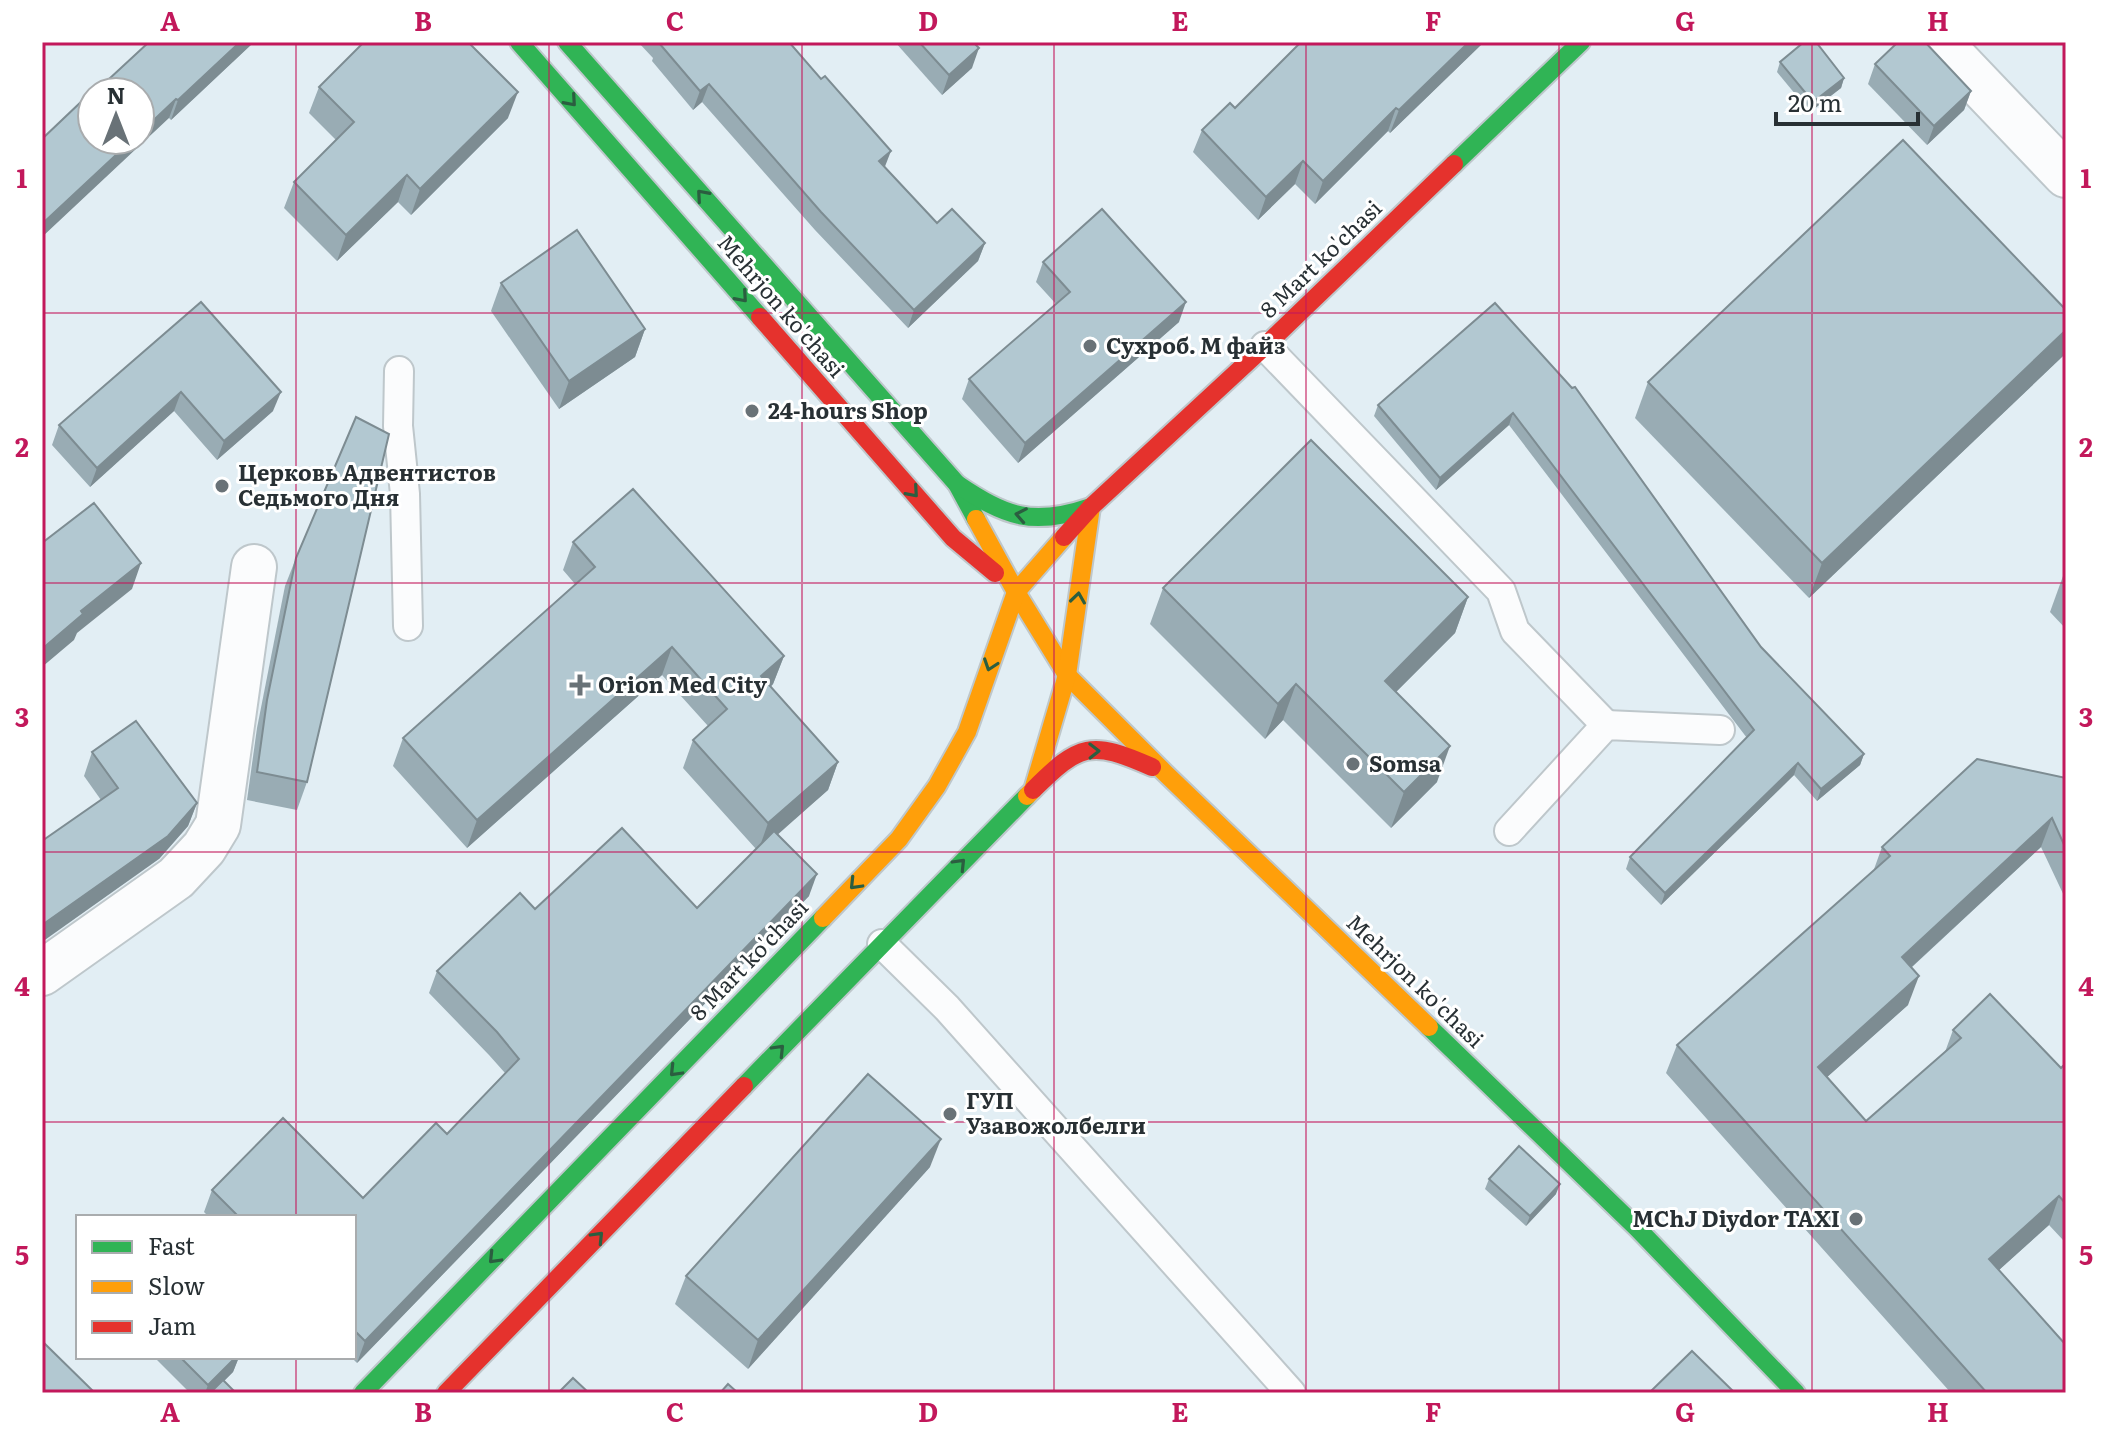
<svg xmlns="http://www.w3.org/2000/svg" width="2108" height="1435" viewBox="0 0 2108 1435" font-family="Literata,serif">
<rect width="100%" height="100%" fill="#e2eef4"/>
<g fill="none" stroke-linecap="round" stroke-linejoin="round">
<defs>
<g id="lane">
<path d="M1265 346 1501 591 1515 631 1606 725"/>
<path d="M399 371 398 426 405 494 408 626"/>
<path d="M1509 831 1606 725 1720 730"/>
<path d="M882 944 947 1008 1291 1393"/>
</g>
<g id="street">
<path d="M1939 42 2066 175"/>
<path d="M42 973 176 878 204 848 218 825 254 567"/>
</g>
<g id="fast">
<path d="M519 42 760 317"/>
<path d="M567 42 957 484 976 519"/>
<path d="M1454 164 1581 42"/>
<path d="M957 484C1006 517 1033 527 1091 507"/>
<path d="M1429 1027 1637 1228 1796 1393"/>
<path d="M744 1086 1027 796"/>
<path d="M363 1393 823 918"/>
</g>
<g id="slow">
<path d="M976 519 1016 592 1067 675 1165 773 1429 1027"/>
<path d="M1027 796 1033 790 1067 675 1091 507"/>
<path d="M823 918 899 839 937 786 967 732 1016 592 1064 537"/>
</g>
<g id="jam">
<path d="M760 317 953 538 995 573"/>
<path d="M1064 537 1091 507 1265 346 1454 164"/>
<path d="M1033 790C1080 743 1091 740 1152 767"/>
<path d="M446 1393 744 1086"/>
</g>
</defs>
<!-- lane casing -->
<use href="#lane" stroke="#bec7cb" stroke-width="32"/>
<!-- street casing -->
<use href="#street" stroke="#bec7cb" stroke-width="48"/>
<!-- fast casing -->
<use href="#fast" stroke="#bec7cb" stroke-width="22"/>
<!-- slow casing -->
<use href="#slow" stroke="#bec7cb" stroke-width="22"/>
<!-- jam casing -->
<use href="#jam" stroke="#bec7cb" stroke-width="22"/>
<!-- lane -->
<use href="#lane" stroke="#fbfcfd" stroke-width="28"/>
<!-- street -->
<use href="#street" stroke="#fbfcfd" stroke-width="44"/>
<!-- fast -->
<use href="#fast" stroke="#30b455" stroke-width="18"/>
<!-- slow -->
<use href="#slow" stroke="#ff9f0a" stroke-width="18"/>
<!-- jam -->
<use href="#jam" stroke="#e5322d" stroke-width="18"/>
</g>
<!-- wall -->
<g fill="#99acb4">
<path d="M149 42H254L171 120 169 118Z"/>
<path d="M638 42H789L885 168 937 223 985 243 978 261 908 328 815 230 702 102 693 110 652 61 653 58Z"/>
<path d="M895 42H973L972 68 942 95Z"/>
<path d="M1299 42H1484L1390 133 1388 131 1315 204 1295 184 1258 220 1193 152 1202 130 1235 108 1300 43Z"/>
<path d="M1780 62 1844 78 1841 88 1810 112 1777 72Z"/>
<path d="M1875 64 1971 91 1964 110 1927 145 1868 84Z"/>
<path d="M319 87 508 118 411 215 398 202 337 261 284 208 294 182 336 140 309 113Z"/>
<path d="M1043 262 1179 322 1018 463 962 399 969 379 1056 304 1036 282Z"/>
<path d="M501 283 645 329 635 357 559 409 491 311Z"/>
<path d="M201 302 273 411 217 460 174 411 90 487 52 445 59 425Z"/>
<path d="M1495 303 1761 647 1864 754 1860 765 1817 801 1794 775 1661 905 1626 869 1630 857 1747 738 1509 425 1436 490 1374 416 1378 405Z"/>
<path d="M2066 310V347L2063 356 1809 598 1635 418 1648 382Z"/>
<path d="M573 542 784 656 773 684 771 687 838 762 828 790 777 834 809 896 357 1363 351 1357H354V1217H209L204 1212 212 1190 363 1198 447 1134 505 1073 489 1055 429 993 437 971 535 909 697 908 756 849 683 768 693 740 708 726 662 675 467 848 393 766 403 738 575 584 563 570Z"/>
<path d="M296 558 307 782 297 810 247 800 257 728 285 586Z"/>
<path d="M2066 573V629L2050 612 2063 576Z"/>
<path d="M1163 588 1468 597 1455 633 1396 692 1437 782 1391 828 1283 720 1265 739 1150 624Z"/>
<path d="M92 752 197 803 188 826 159 859 101 800 84 776Z"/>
<path d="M2066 778V900L2041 847 1911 968 1908 1005 1827 1077 1866 1121 1945 1052 1953 1030 2061 1068 2066 1063V1238L2063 1240 2049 1225 1999 1270 2066 1393H1951L1666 1073 1677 1045 1873 872 1882 847Z"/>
<path d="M930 1167 748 1369 675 1304 686 1276Z"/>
<path d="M1489 1179 1556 1194 1526 1226 1485 1189Z"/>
<path d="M154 1357H239L233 1372 224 1381 236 1393H190Z"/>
</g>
<!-- shaded-wall -->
<g fill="#7d8c92">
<path d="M240 42H254L171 120 178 100Z"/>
<path d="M1469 42H1484L1390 133 1399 110Z"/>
<path d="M979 48 972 68 942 95 949 75Z"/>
<path d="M1844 78 1841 88 1810 112 1813 102Z"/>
<path d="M709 84 702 102 693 110 700 91Z"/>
<path d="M1971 91 1964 110 1927 145 1934 126Z"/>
<path d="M518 92 508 118 411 215 420 189Z"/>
<path d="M176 99 169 118 42 237V224L132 140H140V133Z"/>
<path d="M1396 108 1388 131 1315 204 1323 181Z"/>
<path d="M891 151 884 169 879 161Z"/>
<path d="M1303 161 1295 184 1258 220 1266 197Z"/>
<path d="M407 175 398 202 337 261 346 235Z"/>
<path d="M985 243 978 261 908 328 914 310Z"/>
<path d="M1186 302 1179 322 1018 463 1025 443Z"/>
<path d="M645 329 635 357 559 409 569 381Z"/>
<path d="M2066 330V347L2063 356 1809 598 1822 563Z"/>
<path d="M181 392 174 411 90 487 97 468Z"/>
<path d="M281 392 273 411 217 460 224 441Z"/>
<path d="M1513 413 1509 425 1436 490 1440 478Z"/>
<path d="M141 563 132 589 77 633 74 640 42 667V649L81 611Z"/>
<path d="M1468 597 1455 633 1372 716 1385 681Z"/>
<path d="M672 647 662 675 467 848 477 820Z"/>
<path d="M784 656 773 684 751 704 761 676Z"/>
<path d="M1296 684 1283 720 1265 739 1278 704Z"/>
<path d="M1450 746 1437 782 1391 828 1404 792Z"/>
<path d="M1864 754 1860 765 1817 801 1821 789Z"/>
<path d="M838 762 828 790 758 852 768 823Z"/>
<path d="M1798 763 1794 775 1661 905 1665 893Z"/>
<path d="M197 803 188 826 159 859 42 942V925Z"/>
<path d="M2052 818 2041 847 1891 986 1902 957Z"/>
<path d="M817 874 809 896 357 1363 365 1341Z"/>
<path d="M1919 976 1908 1005 1807 1095 1818 1067Z"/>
<path d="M941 1139 930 1167 748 1369 758 1340Z"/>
<path d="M1560 1184 1556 1194 1526 1226 1530 1216Z"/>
<path d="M2059 1196 2049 1225 1979 1288 1989 1259Z"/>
<path d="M236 1357H239L233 1372 212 1393H205L208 1385Z"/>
</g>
<!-- building -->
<g fill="#b2c8d1" stroke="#7d8c92" stroke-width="2">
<path d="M149 42H240L178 100 176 99 140 133V92H95Z"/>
<path d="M364 42H468L518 92 420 189 407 175 346 235 294 182 354 122 319 87Z"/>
<path d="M660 42H789L821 79 825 76 891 151 879 161 937 223 952 209 985 243 914 310 821 212 709 84 700 91 659 43Z"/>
<path d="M919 42H973L979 48 949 75Z"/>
<path d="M1301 42H1469L1399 110 1396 108 1323 181 1303 161 1266 197 1202 130 1230 103 1235 108Z"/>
<path d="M1804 42H1816L1844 78 1813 102 1780 62Z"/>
<path d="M1898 42H1925L1971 91 1934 126 1875 64Z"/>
<path d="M92 95V140H132L42 224V139L82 101 84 103Z"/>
<path d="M1903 140 2066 310V330L1822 563 1648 382Z"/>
<path d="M1102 209 1186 302 1025 443 969 379 1070 292 1043 262Z"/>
<path d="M577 230 645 329 569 381 501 283Z"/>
<path d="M201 302 281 392 224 441 181 392 97 468 59 425Z"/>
<path d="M1495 303 1572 388 1575 387 1761 647 1864 754 1821 789 1798 763 1665 893 1630 857 1754 730 1513 413 1440 478 1378 405Z"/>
<path d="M356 417 389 434 307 782 257 772 267 700 296 558Z"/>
<path d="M1311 440 1468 597 1385 681 1450 746 1404 792 1296 684 1278 704 1163 588Z"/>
<path d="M633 489 784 656 761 676 838 762 768 823 693 740 727 709 672 647 477 820 403 738 595 567 573 542Z"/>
<path d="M94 503 141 563 81 611 83 614 42 649V543Z"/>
<path d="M136 721 197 803 168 836 42 925V841L118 788 92 752Z"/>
<path d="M1977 759 2066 778V849L2052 818 1902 957 1919 976 1818 1067 1866 1121 1961 1038 1953 1030 1990 994 2061 1068 2066 1063V1204L2059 1196 1989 1259 2065 1344 2066 1343V1393H1987L1677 1045 1890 856 1882 847Z"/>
<path d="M622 828 697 908 774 831 817 874 365 1341 354 1330V1217H239L212 1190 283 1118 363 1198 436 1123 447 1134 519 1059 497 1032 437 971 520 893 535 909Z"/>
<path d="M868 1074 941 1139 758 1340 686 1276Z"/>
<path d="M1519 1146 1560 1184 1530 1216 1489 1179Z"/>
<path d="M42 1341 95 1393H42Z"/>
<path d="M1692 1351 1735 1393H1649Z"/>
<path d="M180 1357H236L208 1385Z"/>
<path d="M573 1378 589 1393H558Z"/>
<path d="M223 1380 236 1393H210Z"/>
<path d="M728 1384 738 1393H720Z"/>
</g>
<!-- one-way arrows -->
<defs><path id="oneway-chevron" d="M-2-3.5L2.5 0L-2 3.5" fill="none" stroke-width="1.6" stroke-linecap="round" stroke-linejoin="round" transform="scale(2)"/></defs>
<g stroke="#2b5e40">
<use href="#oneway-chevron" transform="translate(571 101) rotate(49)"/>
<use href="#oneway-chevron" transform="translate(702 195) rotate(-131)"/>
<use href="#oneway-chevron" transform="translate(742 297) rotate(49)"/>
<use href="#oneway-chevron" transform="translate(913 492) rotate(49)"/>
<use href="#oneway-chevron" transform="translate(1021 515) rotate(-169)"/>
<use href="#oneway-chevron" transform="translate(1078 598) rotate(-82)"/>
<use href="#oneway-chevron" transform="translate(990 665) rotate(109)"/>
<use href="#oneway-chevron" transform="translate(1094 751) rotate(-1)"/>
<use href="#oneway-chevron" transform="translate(960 864) rotate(-46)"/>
<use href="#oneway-chevron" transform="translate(855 884) rotate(134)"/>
<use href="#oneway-chevron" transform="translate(779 1050) rotate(-46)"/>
<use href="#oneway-chevron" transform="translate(675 1071) rotate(134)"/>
<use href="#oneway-chevron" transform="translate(598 1237) rotate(-46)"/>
<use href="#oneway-chevron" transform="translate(494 1258) rotate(134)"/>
</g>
<!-- grid -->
<path fill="none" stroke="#c2185b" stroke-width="2" stroke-opacity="0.55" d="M296 42V1217M549 42V1393M802 42V1393M1054 42V1393M1306 42V1393M1559 42V1393M1812 42V1393M42 313H2066M42 583H2066M42 852H2066M42 1122H2066M296 1357V1393"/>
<!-- markers -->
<g fill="#697277" stroke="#fff" stroke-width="3">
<circle cx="1090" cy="346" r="8"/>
<circle cx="752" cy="411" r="8"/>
<circle cx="222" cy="486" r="8"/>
<path d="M576 673h8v8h8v8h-8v8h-8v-8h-8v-8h8z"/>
<circle cx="1353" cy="764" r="8"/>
<circle cx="950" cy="1114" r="8"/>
<circle cx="1856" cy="1219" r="8"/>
</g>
<g text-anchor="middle" stroke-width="6" stroke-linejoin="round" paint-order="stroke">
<!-- street labels -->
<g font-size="22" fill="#283034" stroke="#fff">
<text transform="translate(1321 259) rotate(-44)" y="8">8 Mart ko'chasi</text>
<text transform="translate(781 306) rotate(49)" y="8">Mehrjon ko'chasi</text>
<text transform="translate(749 960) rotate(-46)" y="8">8 Mart ko'chasi</text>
<text transform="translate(1415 981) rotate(44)" y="8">Mehrjon ko'chasi</text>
</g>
<!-- poi labels -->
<g font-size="22" font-weight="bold" fill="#283034" stroke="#fff" text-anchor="start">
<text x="1106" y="354">Сухроб. М файз</text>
<text x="768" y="419">24-hours Shop</text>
<text x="238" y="481">Церковь Адвентистов<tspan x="238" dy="25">Седьмого Дня</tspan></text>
<text x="598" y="693">Orion Med City</text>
<text x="1369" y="772">Somsa</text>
<text x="966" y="1109">ГУП<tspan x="966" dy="25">Узавожолбелги</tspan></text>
<text x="1840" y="1227" text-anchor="end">MChJ Diydor TAXI</text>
</g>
</g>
<!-- border -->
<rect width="2108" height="1435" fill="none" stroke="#ffffff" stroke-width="88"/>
<!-- legend -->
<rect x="76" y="1215" width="280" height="144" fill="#ffffff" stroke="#a9acae" stroke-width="2"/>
<rect x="92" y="1241" width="40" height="12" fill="#30b455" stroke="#a9acae" stroke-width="2"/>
<text x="148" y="1255" font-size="24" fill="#283034">Fast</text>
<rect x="92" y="1281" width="40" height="12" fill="#ff9f0a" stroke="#a9acae" stroke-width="2"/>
<text x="148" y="1295" font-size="24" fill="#283034">Slow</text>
<rect x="92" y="1321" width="40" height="12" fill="#e5322d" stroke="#a9acae" stroke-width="2"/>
<text x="148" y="1335" font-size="24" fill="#283034">Jam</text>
<!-- north arrow -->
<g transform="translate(116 116)"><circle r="38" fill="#ffffff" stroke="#a9acae" stroke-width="2"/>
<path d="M0-6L14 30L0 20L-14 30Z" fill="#697277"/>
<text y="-12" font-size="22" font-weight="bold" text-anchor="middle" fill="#283034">N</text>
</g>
<!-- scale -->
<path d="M1776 112v12h142v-12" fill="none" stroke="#283034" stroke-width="4"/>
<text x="1788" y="112" font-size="24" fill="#283034" stroke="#ffffff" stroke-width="6" paint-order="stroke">20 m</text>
<rect x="44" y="44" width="2020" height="1347" fill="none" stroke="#c2185b" stroke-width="3"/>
<g font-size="26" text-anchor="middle" font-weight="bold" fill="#c2185b">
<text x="170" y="31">A</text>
<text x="423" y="31">B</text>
<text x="675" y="31">C</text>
<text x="928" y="31">D</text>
<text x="1180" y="31">E</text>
<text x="1433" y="31">F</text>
<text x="1685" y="31">G</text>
<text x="1938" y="31">H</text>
<text x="22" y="188">1</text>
<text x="2086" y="188">1</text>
<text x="22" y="457">2</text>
<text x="2086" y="457">2</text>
<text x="22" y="727">3</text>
<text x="2086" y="727">3</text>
<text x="22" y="996">4</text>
<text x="2086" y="996">4</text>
<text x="22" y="1265">5</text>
<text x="2086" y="1265">5</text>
<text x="170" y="1422">A</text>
<text x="423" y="1422">B</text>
<text x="675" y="1422">C</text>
<text x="928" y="1422">D</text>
<text x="1180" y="1422">E</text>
<text x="1433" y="1422">F</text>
<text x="1685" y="1422">G</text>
<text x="1938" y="1422">H</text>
</g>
</svg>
